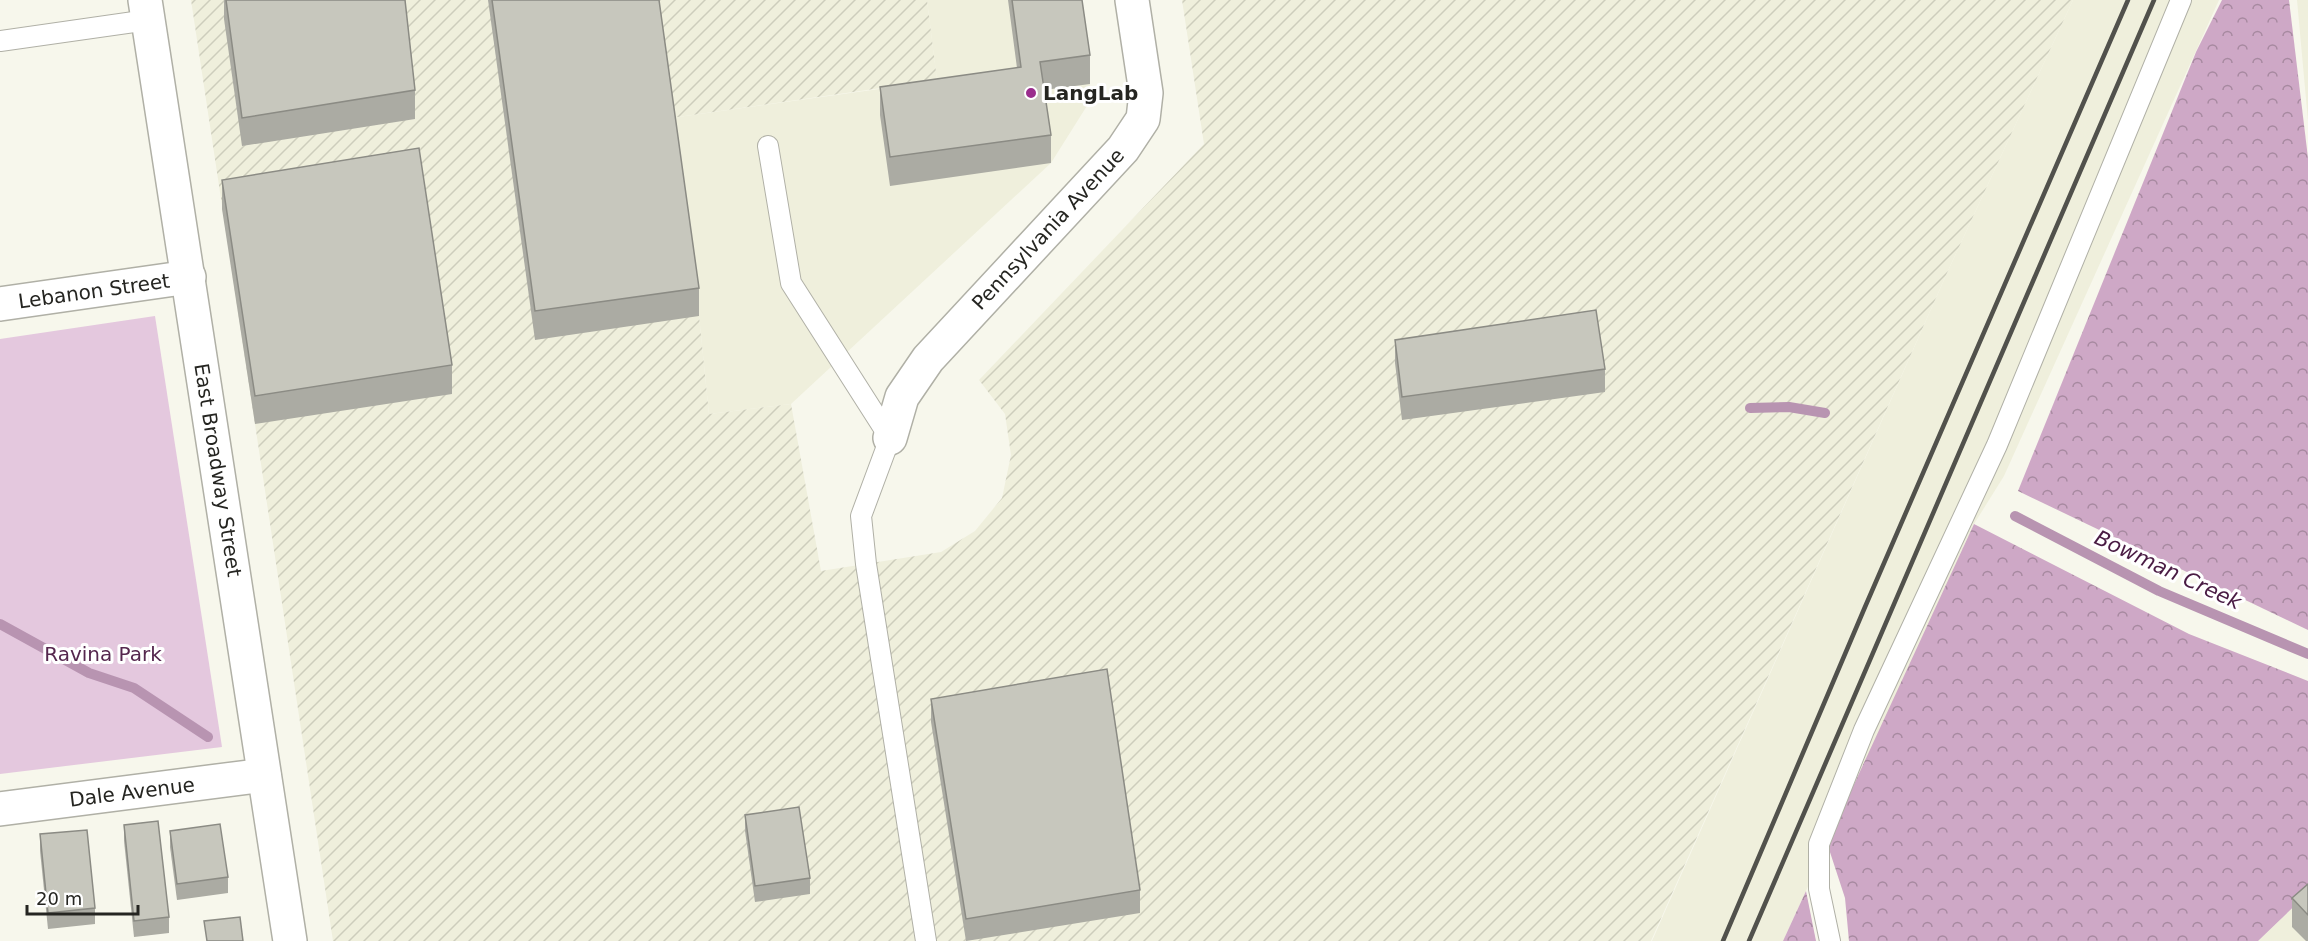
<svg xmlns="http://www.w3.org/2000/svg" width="2308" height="941" viewBox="0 0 2308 941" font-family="'DejaVu Sans',sans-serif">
<defs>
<pattern id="industrial-furrows" width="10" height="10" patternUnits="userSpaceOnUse" patternTransform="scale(1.5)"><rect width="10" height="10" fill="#efefdc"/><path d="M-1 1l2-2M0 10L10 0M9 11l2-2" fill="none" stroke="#cdcdbc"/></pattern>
<pattern id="forest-crowns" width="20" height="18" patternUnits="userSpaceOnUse" patternTransform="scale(1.5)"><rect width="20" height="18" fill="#cea8c6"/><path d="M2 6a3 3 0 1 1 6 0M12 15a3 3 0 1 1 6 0" fill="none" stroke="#a789a0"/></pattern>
</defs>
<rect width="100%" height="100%" fill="#f7f7ec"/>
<!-- built -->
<g fill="#efefdc">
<path d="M927 0H1078L1090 84V101L1051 163 791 404 709 414 699 316 671 118 937 81Z"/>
<path d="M2073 0H2219L2004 476 1974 524 1783 941H1652L1947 273Z"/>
<path d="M2297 0H2308V121Z"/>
<path d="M2308 893V941H2258Z"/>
</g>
<!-- industrial -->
<path fill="url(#industrial-furrows)" d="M191 0H927L937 80 671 118 699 316 709 414 791 404 821 571 941 552 975 531 1002 498 1011 455 1005 414 979 380 1204 144 1182 0H2073L1947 273 1651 941H333Z"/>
<!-- green -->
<path fill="#e4c8de" d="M155 316 222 747 0 774V339Z"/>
<!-- forest -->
<g fill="url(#forest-crowns)">
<path d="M2222 0H2289L2308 158V630L2018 491 2196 52Z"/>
<path d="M1974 524 2189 634 2308 681V893L2258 941H1849L1845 898 1827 843Z"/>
<path d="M1806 891 1816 941H1783Z"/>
</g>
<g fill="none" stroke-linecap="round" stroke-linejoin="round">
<!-- stream -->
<g stroke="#b894b1" stroke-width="10">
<path d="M1750 408 1789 407 1825 413"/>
<path d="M2015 516 2159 591 2308 654"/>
<path d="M0 624 89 673 134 688 208 737"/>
</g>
<defs>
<g id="service">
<path d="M0 41 148 20"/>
<path d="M768 146 791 283 890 438 861 516 866 564 926 941"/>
<path d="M1830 941 1819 889V844L1864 730 1997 445 2181 0"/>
</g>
<g id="minor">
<path d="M145 0 290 941"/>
<path d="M0 304 189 277"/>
<path d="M890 438 902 397 928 359 1123 149 1143 119 1146 93 1132 0"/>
<path d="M0 809 264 775"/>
</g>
</defs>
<!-- service casing -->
<use href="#service" stroke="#b0b0a6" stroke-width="22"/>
<!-- minor casing -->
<use href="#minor" stroke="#b0b0a6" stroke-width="36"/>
<!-- service -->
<use href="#service" stroke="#fff" stroke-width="20"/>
<!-- minor -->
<use href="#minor" stroke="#fff" stroke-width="33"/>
<!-- rail -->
<g stroke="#51514c" stroke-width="4.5">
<path d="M1723 941 1865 607 2128 0"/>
<path d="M1749 941 2154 0"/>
</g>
</g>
<!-- wall -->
<g fill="#ababa3">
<path d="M224 0H405L415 90V119L242 146 224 19Z"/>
<path d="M488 0H659L699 288V316L535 340Z"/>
<path d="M1008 0H1082L1090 55V84L1044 90 1051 135V163L890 186 880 115V87L1017 68Z"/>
<path d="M222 180 452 365V394L255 424 222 209Z"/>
<path d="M1395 340 1605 369V392L1402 420 1395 363Z"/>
<path d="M931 699 1140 890V913L966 941 931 722Z"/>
<path d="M745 815 810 878V894L755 902 745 831Z"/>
<path d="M124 825 169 917V933L134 937 124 841Z"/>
<path d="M170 831 228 877V893L177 900 170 847Z"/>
<path d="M40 834 95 908V924L48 929 40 851Z"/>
<path d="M2308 884V941H2306L2292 927V898Z"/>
</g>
<!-- building -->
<g fill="#c7c7bd" stroke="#8b8b84" stroke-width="1.5">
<path d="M226 0H405L415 90 242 118Z"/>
<path d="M492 0H659L699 288 535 311Z"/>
<path d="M1012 0H1082L1090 55 1040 62 1051 135 890 157 880 87 1021 67Z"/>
<path d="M419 148 452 365 255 396 222 180Z"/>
<path d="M1596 310 1605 369 1402 397 1395 340Z"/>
<path d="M1107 669 1140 890 966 919 931 699Z"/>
<path d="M799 807 810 878 755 886 745 815Z"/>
<path d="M158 821 169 917 134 921 124 825Z"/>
<path d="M220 824 228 877 177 884 170 831Z"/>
<path d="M87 830 95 908 48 913 40 834Z"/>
<path d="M2308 884V915L2292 898Z"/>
<path d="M240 917 243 941H207L204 921Z"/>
</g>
<!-- markers -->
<circle fill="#9a2d8d" stroke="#fff" stroke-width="2" cx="1031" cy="93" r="6"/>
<g text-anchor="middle" stroke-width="6" stroke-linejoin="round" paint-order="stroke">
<!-- poi labels -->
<g font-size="20" font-weight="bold" fill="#252521" stroke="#fff" text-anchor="start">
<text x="1043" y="100">LangLab</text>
</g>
<!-- street labels -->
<g font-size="20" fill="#252521" stroke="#fff">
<text transform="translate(1048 229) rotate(-47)" y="7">Pennsylvania Avenue</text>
<text transform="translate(94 291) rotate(-8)" y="7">Lebanon Street</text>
<text transform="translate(218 470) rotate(81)" y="7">East Broadway Street</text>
<text transform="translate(132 792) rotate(-7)" y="7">Dale Avenue</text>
</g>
<!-- park labels -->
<g font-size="20" fill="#55274e" stroke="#fff">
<text x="103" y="661">Ravina Park</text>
</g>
<!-- water labels -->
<g font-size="21" font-style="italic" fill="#491b43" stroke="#fff">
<text transform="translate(2168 570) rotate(25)" y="7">Bowman Creek</text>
</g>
</g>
<!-- scale -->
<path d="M27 905v9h111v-9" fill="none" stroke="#252521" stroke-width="3"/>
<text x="36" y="905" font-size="18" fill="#252521" stroke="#ffffff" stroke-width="4.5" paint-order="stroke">20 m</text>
</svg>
